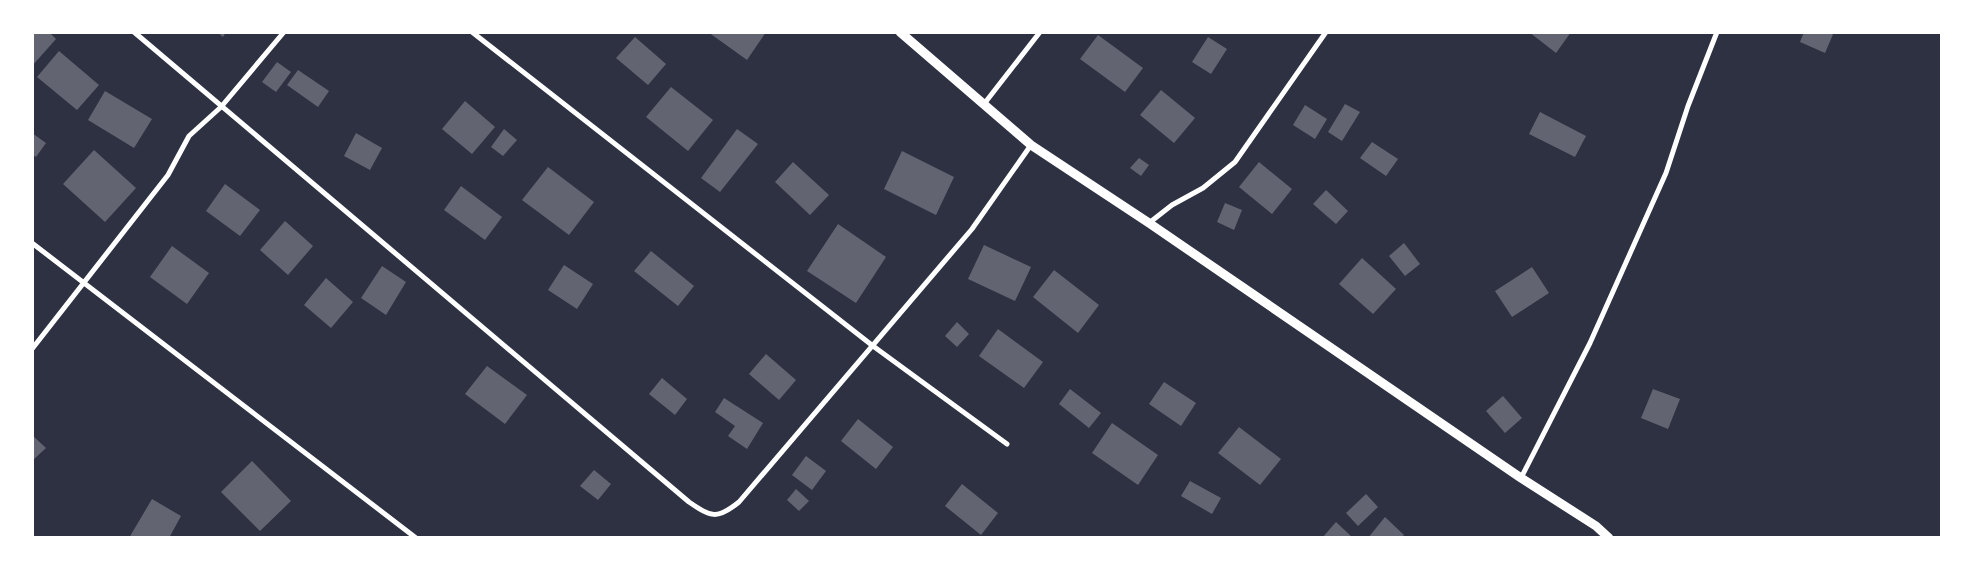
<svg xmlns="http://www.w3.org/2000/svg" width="1974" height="570" viewBox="0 0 1974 570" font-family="Karla,sans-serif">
<rect width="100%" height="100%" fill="#2d3142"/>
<!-- building -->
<g fill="#626471">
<path d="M32 32H49L56 39 32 66Z"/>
<path d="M217 32H226L223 37Z"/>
<path d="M708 32H766L747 60Z"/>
<path d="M1529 32H1571L1556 53Z"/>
<path d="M1804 32H1834L1825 53 1800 42Z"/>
<path d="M1098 35 1143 68 1125 92 1080 59Z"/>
<path d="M635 37 666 64 648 85 616 58Z"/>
<path d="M1208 37 1227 49 1211 74 1192 62Z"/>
<path d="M59 51 99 85 77 110 37 77Z"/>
<path d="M277 62 291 72 276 92 262 82Z"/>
<path d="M298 70 329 91 318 107 287 85Z"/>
<path d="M671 87 713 120 688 151 646 117Z"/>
<path d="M1161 90 1195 118 1174 143 1140 115Z"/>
<path d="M105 91 152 119 134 148 88 120Z"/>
<path d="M465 101 495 127 472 154 442 129Z"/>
<path d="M1345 104 1360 112 1342 141 1328 132Z"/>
<path d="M1305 105 1327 119 1315 139 1293 125Z"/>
<path d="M1540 112 1586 136 1575 157 1529 134Z"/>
<path d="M504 129 517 140 503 156 491 147Z"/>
<path d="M737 129 758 144 720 192 701 178Z"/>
<path d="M32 133 46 143 36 157 32 154Z"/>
<path d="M356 133 382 148 370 170 344 156Z"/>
<path d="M1372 142 1398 159 1386 176 1360 158Z"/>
<path d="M94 150 136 188 105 222 63 184Z"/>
<path d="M902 151 954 177 936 215 884 189Z"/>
<path d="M1139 158 1149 165 1141 176 1130 168Z"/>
<path d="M793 162 829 195 810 215 775 182Z"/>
<path d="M1259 162 1292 189 1272 214 1239 187Z"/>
<path d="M548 167 594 202 569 235 522 200Z"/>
<path d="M225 184 260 210 240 236 206 211Z"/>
<path d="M461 186 502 217 485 240 444 210Z"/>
<path d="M1326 190 1348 211 1336 224 1313 204Z"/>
<path d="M1225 203 1242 210 1234 230 1217 222Z"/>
<path d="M285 221 313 246 288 275 260 250Z"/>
<path d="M838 224 886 257 856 303 807 271Z"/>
<path d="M1404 243 1420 264 1405 276 1389 256Z"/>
<path d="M984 245 1031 267 1015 301 968 279Z"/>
<path d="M172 246 209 273 187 304 150 277Z"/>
<path d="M651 251 694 286 678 306 634 271Z"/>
<path d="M1362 258 1396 289 1373 314 1339 284Z"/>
<path d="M564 265 593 284 577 309 548 290Z"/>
<path d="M382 266 406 282 386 315 361 298Z"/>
<path d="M1532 267 1549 293 1512 317 1495 291Z"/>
<path d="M1054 270 1099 305 1078 333 1033 297Z"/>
<path d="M326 278 353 302 331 328 304 305Z"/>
<path d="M957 322 969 334 957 347 945 336Z"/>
<path d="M998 329 1043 362 1024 388 979 356Z"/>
<path d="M766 354 796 380 779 400 749 374Z"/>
<path d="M487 366 527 395 505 424 465 394Z"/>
<path d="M662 378 687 399 675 415 649 394Z"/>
<path d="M1164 382 1196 403 1181 426 1149 404Z"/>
<path d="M1070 389 1101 413 1089 428 1059 404Z"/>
<path d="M1653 389 1680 399 1668 429 1641 418Z"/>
<path d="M1503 396 1522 418 1505 433 1486 411Z"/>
<path d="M724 398 763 423 747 449 728 436 735 426 715 412Z"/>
<path d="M858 419 893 447 876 469 841 441Z"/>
<path d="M1112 423 1158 455 1138 485 1092 453Z"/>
<path d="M1239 427 1281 459 1260 485 1218 453Z"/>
<path d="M32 435 46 448 32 461Z"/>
<path d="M806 456 826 471 812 490 792 475Z"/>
<path d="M252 461 291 501 260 531 221 492Z"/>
<path d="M594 470 611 484 598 500 580 486Z"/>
<path d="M1190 481 1221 498 1212 514 1181 496Z"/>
<path d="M962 484 998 513 981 535 945 506Z"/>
<path d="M796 489 809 501 799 511 787 500Z"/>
<path d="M1366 494 1378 507 1358 526 1346 513Z"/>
<path d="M152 499 181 516 169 538H129Z"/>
<path d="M1385 517 1404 535 1401 538H1368Z"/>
<path d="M1336 522 1353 538H1322Z"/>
</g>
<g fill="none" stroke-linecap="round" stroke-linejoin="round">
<!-- minor -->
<g stroke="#fff" stroke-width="5">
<path d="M134 32 689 502C711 517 717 520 739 502L972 229 1031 145"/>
<path d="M472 32 873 346 1007 444"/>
<path d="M984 104 1040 32"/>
<path d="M1149 223 1172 205 1203 188 1235 162 1326 32"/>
<path d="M32 243 416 538"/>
<path d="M32 349 168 175 189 136 221 107 284 32"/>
<path d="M1521 478 1590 343 1666 173 1688 106 1717 32"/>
</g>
<!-- tertiary -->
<path stroke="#fff" stroke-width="9" d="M900 32 1031 145 1149 223 1521 478 1596 526 1609 538"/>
</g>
<!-- border -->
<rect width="1974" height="570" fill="none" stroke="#ffffff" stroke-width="68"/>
</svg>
